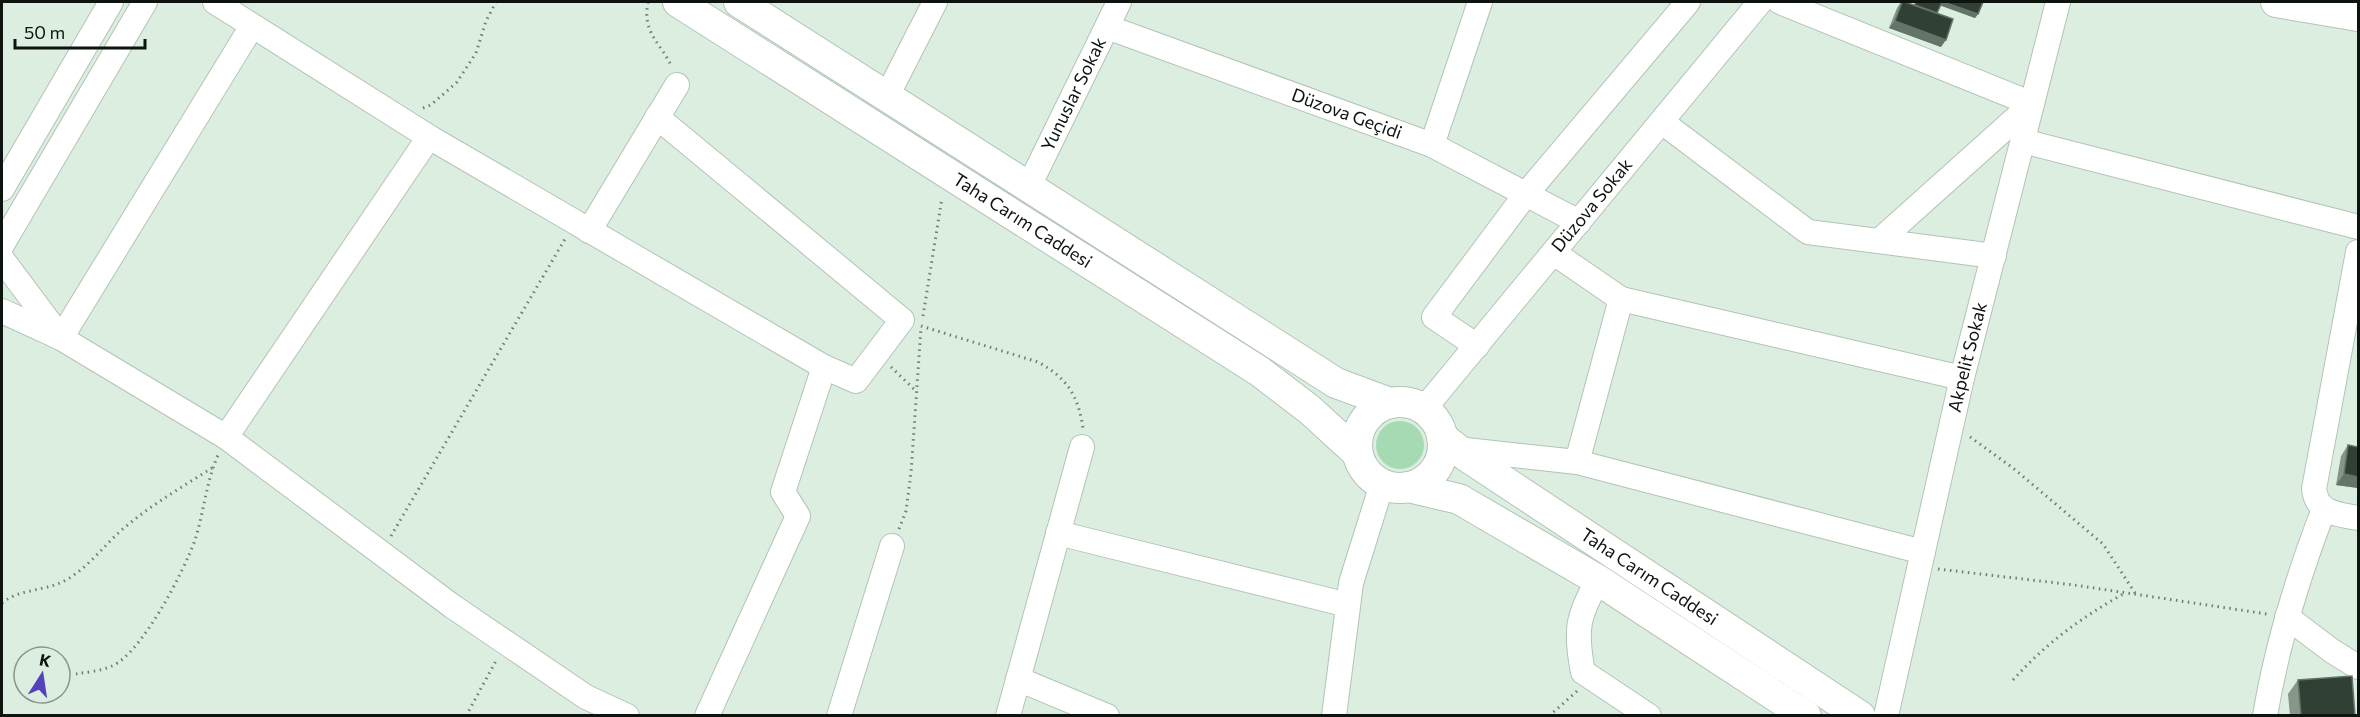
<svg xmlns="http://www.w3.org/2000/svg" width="2360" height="717" viewBox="0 0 2360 717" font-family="Commissioner,sans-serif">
<rect width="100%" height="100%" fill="#dceee0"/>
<!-- green -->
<circle fill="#a6dab3" cx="1400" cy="445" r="24"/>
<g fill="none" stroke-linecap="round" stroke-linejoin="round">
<defs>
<g id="minor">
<path d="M215 2 429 137 824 367 856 381 902 320 657 117"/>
<path d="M1780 2 2032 104 1879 241"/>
<path id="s1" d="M1107 27 1432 145 1579 222"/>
<path d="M887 96 935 2"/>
<path d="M1662 122 1808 232 1994 256"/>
<path d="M2023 141 2358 227"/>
<path d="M1432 145 1480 2"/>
<path id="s2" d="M1029 186 1119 2"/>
<path d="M2 189 111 2"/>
<path d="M589 231 677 85"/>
<path d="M2 245 145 2"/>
<path d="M2358 252 2314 489C2317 514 2338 514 2358 518"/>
<path d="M1554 253 1621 299 1962 378"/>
<path d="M2 259 61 338 252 26"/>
<path d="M2 311 61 338 226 437 452 606 586 697 627 716"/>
<path d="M1477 346 1434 317 1526 194 1688 2"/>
<path id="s3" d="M1424 409 1760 2"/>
<path d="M226 437 429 137"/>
<path d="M1457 449 1577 462 1923 552"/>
<path d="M1577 462 1621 299"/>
<path d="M1058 533 1348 605"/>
<path d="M1598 580C1577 617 1575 631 1583 672L1649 716"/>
<path d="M2287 617 2332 651 2358 667"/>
<path d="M1018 679 1107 716"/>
<path d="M707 716 798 516 783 492 824 367"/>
<path d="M839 716 892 546"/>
<path d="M1008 716 1082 447"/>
<path d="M1334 716 1351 583 1382 484"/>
<path id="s4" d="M1886 716 1962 378 2058 2"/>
<path d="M2265 716C2277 644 2298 576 2324 509"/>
</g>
<g id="major">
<path id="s5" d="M678 2 1259 371 1310 410 1357 453"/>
<path d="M739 2 1336 383 1390 403"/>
<path d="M2276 2 2358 16"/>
<circle cx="1400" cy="445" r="43"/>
<path id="s6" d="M1442 437 1466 456 1860 716"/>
<path d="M1408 487 1459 499 1598 580 1806 716"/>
</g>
</defs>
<!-- minor casing -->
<use href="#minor" stroke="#b2c4b6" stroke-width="26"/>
<!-- major casing -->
<use href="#major" stroke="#b2c4b6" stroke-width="32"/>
<!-- path -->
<g stroke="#717d74" stroke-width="3" stroke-dasharray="1.5 4.5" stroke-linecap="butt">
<path d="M648 2C642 33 660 42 672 67"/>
<path d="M423 108 431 105 457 82 476 53 486 21 496 2"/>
<path d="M923 316 942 198"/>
<path d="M921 326 1038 362C1067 378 1078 395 1083 428"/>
<path d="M891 367 917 392"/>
<path d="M1970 437 2013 468 2103 544 2135 593"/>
<path d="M899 529 906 511 911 473 921 328"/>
<path d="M391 536 565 239"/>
<path d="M1938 569 2074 585 2267 614"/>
<path d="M2 603C20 588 45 592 66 580 89 567 104 545 124 528 151 505 182 487 212 468"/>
<path d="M76 674C87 672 101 671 112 666 142 653 184 571 195 540 204 512 206 482 218 455"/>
<path d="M2013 680C2046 643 2082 617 2125 593"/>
<path d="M466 716 497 659"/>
<path d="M1549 716 1577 691"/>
</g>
<!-- minor -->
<use href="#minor" stroke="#fff" stroke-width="24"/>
<!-- major -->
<use href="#major" stroke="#fff" stroke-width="30"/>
</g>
<!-- wall -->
<g fill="#86978a">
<path d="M1901 2 1914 5 1915 2H1983L1978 14 1975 18 1940 5 1937 13 1941 47 1889 28 1897 8Z"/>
<path d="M2348 445 2358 488 2336 485 2341 456Z"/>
<path d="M2298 680 2355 716H2290L2288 694Z"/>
</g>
<!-- shaded-wall -->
<g fill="#647468">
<path d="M1942 2 1978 14 1975 18 1939 5Z"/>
<path d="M1895 21 1946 40 1941 47 1889 28Z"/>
<path d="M2344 474 2358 477V488L2336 485Z"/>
</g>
<!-- building -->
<g fill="#314034" stroke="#647468" stroke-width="1.5">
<path d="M1902 2H1905L1953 19 1946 40 1895 21Z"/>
<path d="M1916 2H1942L1937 13 1915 5Z"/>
<path d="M1943 2H1983L1978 14Z"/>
<path d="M2348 445 2358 447V477L2344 474Z"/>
<path d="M2352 676 2355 716H2301L2298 680Z"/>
</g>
<g text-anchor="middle" stroke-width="6" stroke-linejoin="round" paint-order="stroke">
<!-- street labels -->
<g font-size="18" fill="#0d130f" stroke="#dceee0">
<text dy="6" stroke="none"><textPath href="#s2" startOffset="102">Yunuslar Sokak</textPath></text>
<text dy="6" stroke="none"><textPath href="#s1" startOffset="255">Düzova Geçidi</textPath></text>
<text dy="6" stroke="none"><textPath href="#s3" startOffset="264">Düzova Sokak</textPath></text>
<text dy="6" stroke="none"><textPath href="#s5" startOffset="408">Taha Carım Caddesi</textPath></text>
<text dy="6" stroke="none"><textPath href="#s4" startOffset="368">Akpelit Sokak</textPath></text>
<text dy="6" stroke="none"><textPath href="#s6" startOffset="250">Taha Carım Caddesi</textPath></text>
</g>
</g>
<!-- border -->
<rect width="2360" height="717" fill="none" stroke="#0d130f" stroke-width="6"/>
<!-- north arrow -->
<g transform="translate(42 675) rotate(12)"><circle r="28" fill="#dceee0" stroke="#89968c" stroke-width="1.5"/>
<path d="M0-4.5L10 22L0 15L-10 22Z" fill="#5442ba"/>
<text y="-9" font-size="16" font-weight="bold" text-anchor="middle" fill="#0d130f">K</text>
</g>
<!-- scale -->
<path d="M15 39v9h130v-9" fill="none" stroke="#0d130f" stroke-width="3"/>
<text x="24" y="39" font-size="18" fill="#0d130f" stroke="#dceee0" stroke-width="4.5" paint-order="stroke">50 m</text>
</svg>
